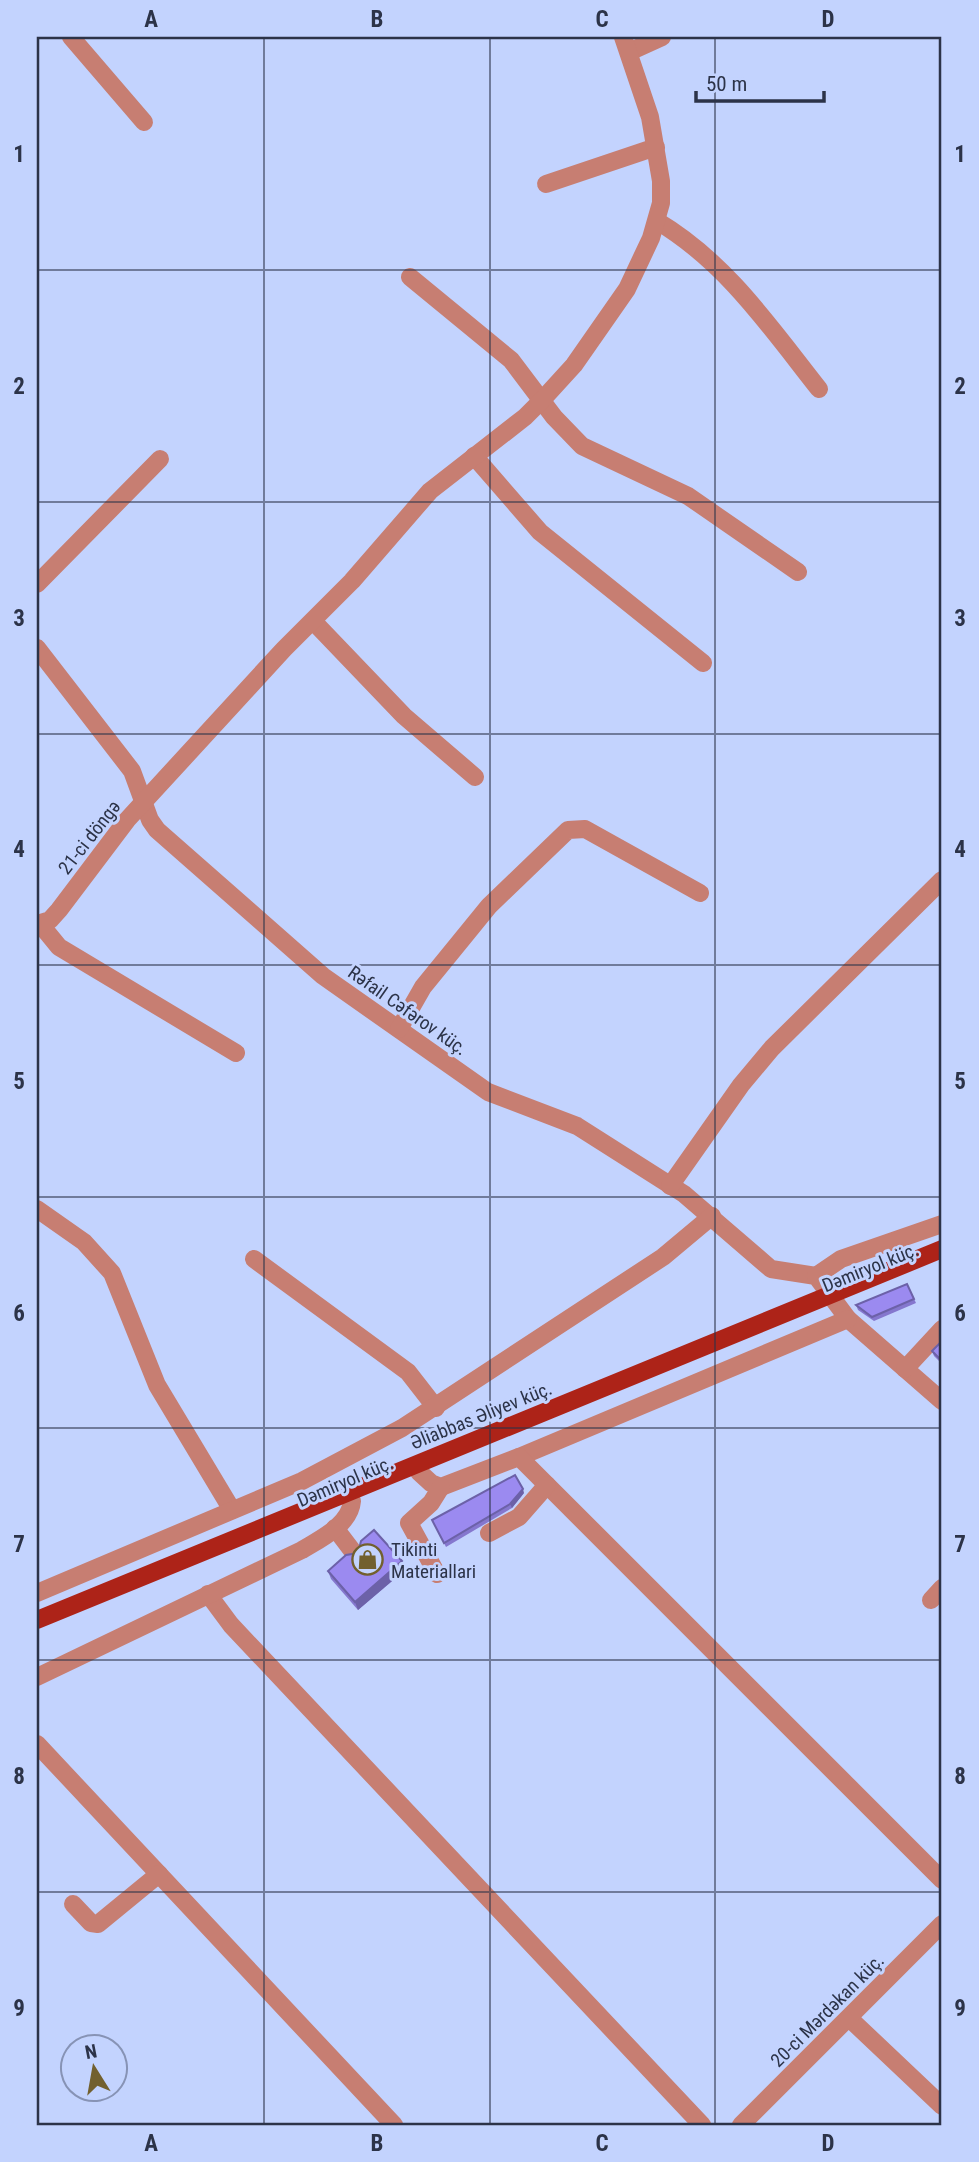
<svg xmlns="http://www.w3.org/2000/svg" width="979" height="2162" viewBox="0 0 979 2162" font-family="'Roboto Condensed',sans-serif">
<rect width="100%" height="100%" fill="#c3d3fe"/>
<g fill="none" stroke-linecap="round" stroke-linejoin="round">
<!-- minor -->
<g stroke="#c77e72" stroke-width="18">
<path d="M71 37 144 122"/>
<path d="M629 52 662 37"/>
<path d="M546 184 656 147"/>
<path d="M657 221C726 262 770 327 819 389"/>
<path d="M410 277 511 360 554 417 582 446 688 496 798 572"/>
<path d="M474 456 540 532 703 663"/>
<path d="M37 584 160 459"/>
<path d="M313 621 404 716 475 777"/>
<path d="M37 648 132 771 150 820 157 830 323 976 488 1092 577 1126 684 1194 771 1269 816 1276 848 1319 942 1401"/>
<path d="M37 924 50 920 59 910 127 820 284 649 352 581 430 491 525 417 543 399 574 365 627 289 651 238 661 203V181L650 117 623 37"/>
<path d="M41 925 59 947 236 1053"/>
<path d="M399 1029 423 987 489 906 568 830 585 829 700 893"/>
<path d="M670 1186 741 1085 772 1048 942 880"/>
<path d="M37 1209 84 1242 112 1273 157 1385 232 1510"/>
<path d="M254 1259 408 1372 436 1408"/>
<path d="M816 1276 841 1259 942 1224"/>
<path d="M905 1369 942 1329"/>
<path d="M519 1457 848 1319"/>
<path d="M419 1472 431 1483 441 1487 519 1457 942 1880"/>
<path d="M335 1528 354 1553"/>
<path d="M489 1533 519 1517 547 1485"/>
<path d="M437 1574 409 1523 431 1503 441 1487"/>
<path d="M37 1593 302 1481 402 1428 663 1257 712 1216"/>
<path d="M208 1594 231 1625 702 2125"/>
<path d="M931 1600 942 1588"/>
<path d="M37 1677 302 1550C320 1539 350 1525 352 1501"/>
<path d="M37 1744 394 2125"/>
<path d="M73 1904 91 1923 98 1924 159 1874"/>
<path d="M849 2018 942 2106"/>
<path d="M741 2125 942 1924"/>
</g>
<!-- major -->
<path stroke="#ad2318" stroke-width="18" d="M37 1620 942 1249"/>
</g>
<!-- wall -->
<g fill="#8577ce">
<path d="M907 1284 916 1303 874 1321 858 1310 856 1305Z"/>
<path d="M942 1341V1364L934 1356 932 1351Z"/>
<path d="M524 1493 512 1508 446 1547 432 1520Z"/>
<path d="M405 1570 358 1610 331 1579 328 1571Z"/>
</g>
<!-- shaded-wall -->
<g fill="#6c61a8">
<path d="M523 1489 524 1493 512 1508 510 1504Z"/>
<path d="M402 1561 405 1570 358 1610 355 1602Z"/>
</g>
<!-- building -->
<g fill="#9b8af0" stroke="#6c61a8" stroke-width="2">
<path d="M907 1284 914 1299 872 1317 856 1305Z"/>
<path d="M942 1341V1361L932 1351Z"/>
<path d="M515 1475 523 1489 510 1504 444 1543 432 1520Z"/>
<path d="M374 1530 402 1561 355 1602 328 1571 346 1555 358 1553 361 1541Z"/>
</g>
<!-- grid -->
<path fill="none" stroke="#2c3348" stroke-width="2" stroke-opacity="0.55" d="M264 37V2125M490 37V2125M715 37V2125M37 270H942M37 502H942M37 734H942M37 965H942M37 1197H942M37 1428H942M37 1660H942M37 1892H942"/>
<!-- icons -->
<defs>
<symbol id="shop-ring" viewBox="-11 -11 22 22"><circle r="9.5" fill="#c3d3fe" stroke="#72602e" stroke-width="1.5"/><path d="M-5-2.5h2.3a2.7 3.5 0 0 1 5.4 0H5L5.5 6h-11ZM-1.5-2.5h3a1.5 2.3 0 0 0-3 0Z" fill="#72602e"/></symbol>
</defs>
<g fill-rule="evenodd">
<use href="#shop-ring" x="350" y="1542" width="35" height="35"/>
</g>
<g text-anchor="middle" stroke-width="6" stroke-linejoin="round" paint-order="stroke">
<!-- street labels -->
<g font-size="19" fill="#2c3348" stroke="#c3d3fe">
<text transform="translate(89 837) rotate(-52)" y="7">21-ci döngə</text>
<text transform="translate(408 1010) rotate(35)" y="7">Rəfail Cəfərov küç.</text>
<text transform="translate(870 1267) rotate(-22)" y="7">Dəmiryol küç.</text>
<text transform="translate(481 1415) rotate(-22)" y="7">Əliabbas Əliyev küç.</text>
<text transform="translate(345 1481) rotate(-23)" y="7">Dəmiryol küç.</text>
<text transform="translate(827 2010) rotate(-45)" y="7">20-ci Mərdəkan küç.</text>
</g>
<!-- poi labels -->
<g font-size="19" fill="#2c3348" stroke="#c3d3fe" text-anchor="start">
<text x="391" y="1556">Tikinti<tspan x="391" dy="22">Materiallari</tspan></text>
</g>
</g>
<!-- border -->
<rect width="979" height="2162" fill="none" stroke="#c3d3fe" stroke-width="77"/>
<!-- north arrow -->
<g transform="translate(94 2068) rotate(349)"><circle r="33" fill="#c3d3fe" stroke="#8793b5" stroke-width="2"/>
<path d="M0-5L12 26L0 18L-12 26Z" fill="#72602e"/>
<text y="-10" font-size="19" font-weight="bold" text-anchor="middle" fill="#2c3348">N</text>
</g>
<!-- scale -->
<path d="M696 91v10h128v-10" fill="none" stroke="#2c3348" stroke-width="3.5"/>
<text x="706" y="91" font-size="21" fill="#2c3348" stroke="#c3d3fe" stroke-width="5" paint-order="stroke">50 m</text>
<rect x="38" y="38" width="902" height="2086" fill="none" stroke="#2c3348" stroke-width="2.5"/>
<g font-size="23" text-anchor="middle" font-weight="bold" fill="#2c3348">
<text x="151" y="27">A</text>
<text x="377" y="27">B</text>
<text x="602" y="27">C</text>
<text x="828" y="27">D</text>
<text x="19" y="162">1</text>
<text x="960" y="162">1</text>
<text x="19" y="394">2</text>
<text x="960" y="394">2</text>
<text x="19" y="626">3</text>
<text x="960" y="626">3</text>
<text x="19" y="857">4</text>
<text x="960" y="857">4</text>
<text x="19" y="1089">5</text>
<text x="960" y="1089">5</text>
<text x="19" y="1321">6</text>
<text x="960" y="1321">6</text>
<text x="19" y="1552">7</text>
<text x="960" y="1552">7</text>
<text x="19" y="1784">8</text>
<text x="960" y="1784">8</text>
<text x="19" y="2016">9</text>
<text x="960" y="2016">9</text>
<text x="151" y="2151">A</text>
<text x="377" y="2151">B</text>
<text x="602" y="2151">C</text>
<text x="828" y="2151">D</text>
</g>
</svg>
